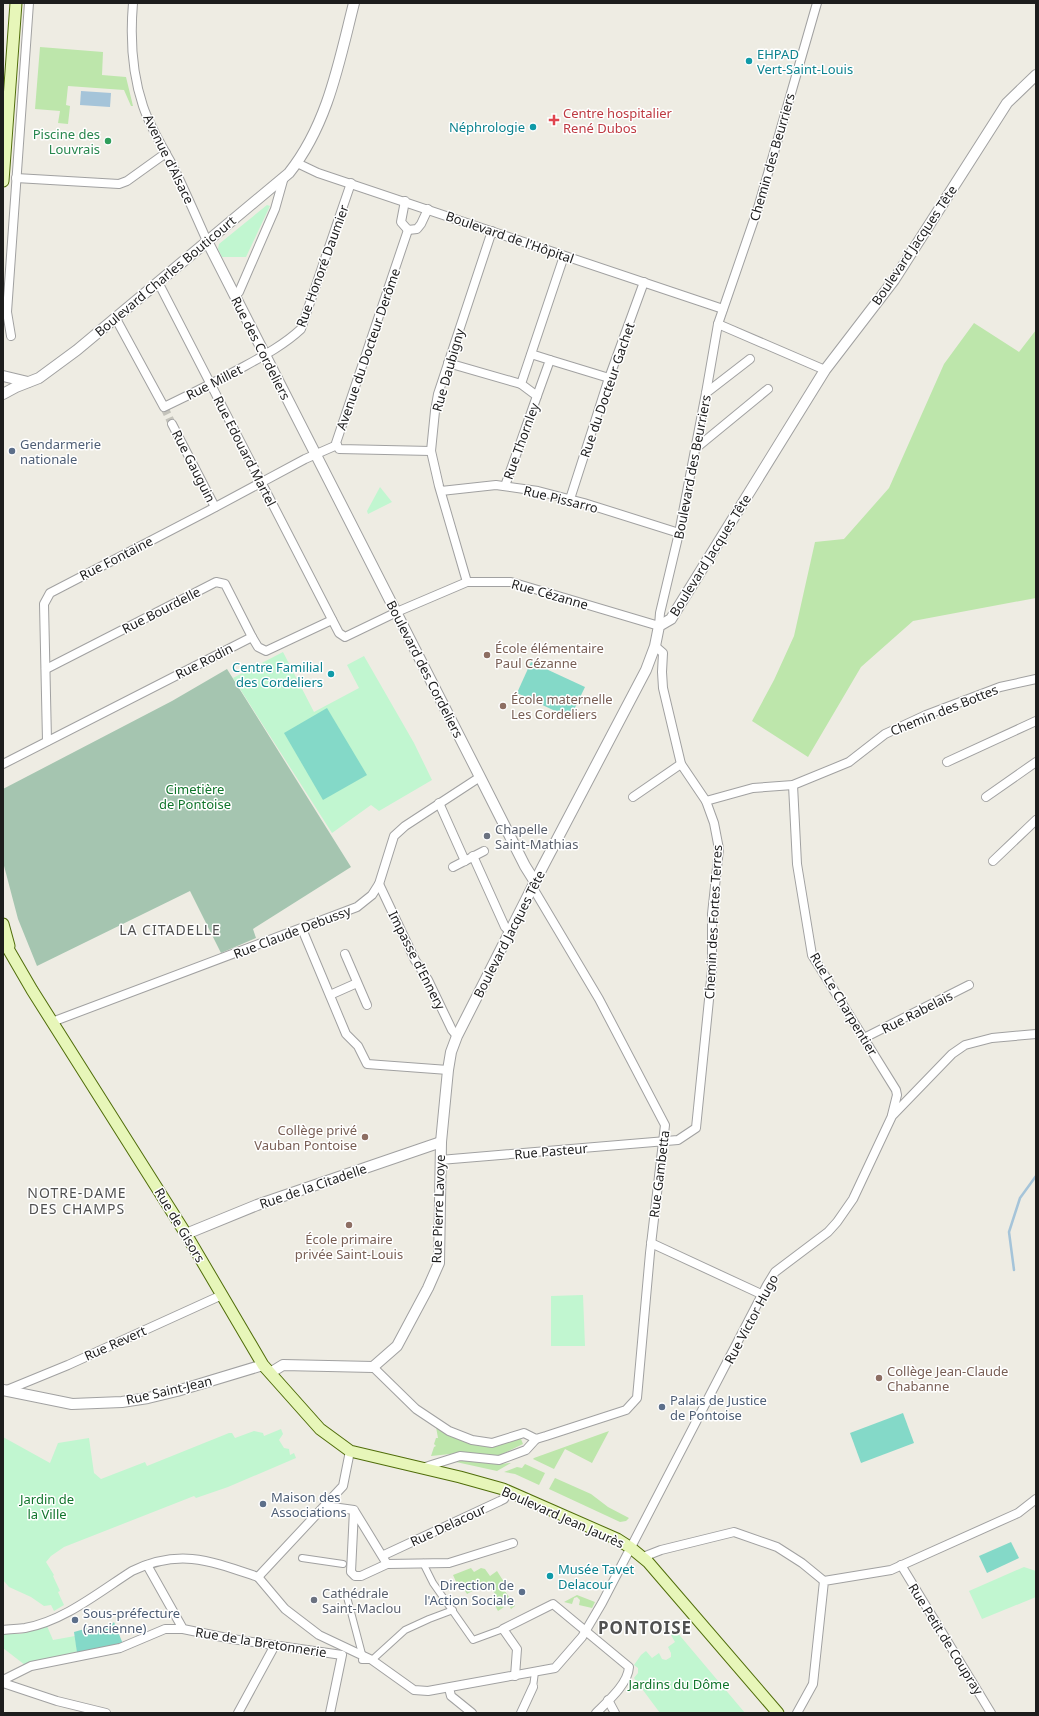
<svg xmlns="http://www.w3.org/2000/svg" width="1039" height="1716" viewBox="0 0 1039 1716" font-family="'Noto Sans',sans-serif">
<rect width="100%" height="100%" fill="#eeece3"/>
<!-- grass -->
<g fill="#bde6ab">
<path d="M40 47 103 52 102 75 126 77 133 106H131L124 90 68 86 66 105 70 106 68 124 58 123 60 111 35 109Z"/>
<path d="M974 323 1019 352 1036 330V598L913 621 861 667 808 757 752 721 774 680 794 636 815 542 844 539 889 488 944 364Z"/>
<path d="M436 1427 488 1446 518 1439H521L523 1444 496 1457 460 1453 431 1456 434 1447 436 1446 434 1444 436 1438H438Z"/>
<path d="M609 1431 592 1463 565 1449 554 1469 533 1459 534 1458Z"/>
<path d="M463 1460 500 1464 511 1463 497 1471 456 1462Z"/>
<path d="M525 1464 545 1473 539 1485 515 1474 504 1472 517 1467 522 1468Z"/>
<path d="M555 1478 591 1494 608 1507 629 1518 626 1521 620 1522 549 1489Z"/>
<path d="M471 1568 474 1572 481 1568 485 1569 490 1576 497 1571 504 1582 501 1585 515 1606 511 1609 507 1602 502 1604 504 1607 498 1611 493 1602 498 1598 489 1585 488 1586 486 1585 478 1590 476 1589 467 1594 462 1586 464 1585 462 1583 458 1586 453 1575Z"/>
<path d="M577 1595 595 1602 592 1608 579 1605 580 1600 577 1597 574 1598 572 1604 564 1602Z"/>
</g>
<!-- cemetery -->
<path fill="#a5c5b0" d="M227 669 351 867 253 929 256 938 221 953 190 891 37 966 18 919 3 862V789L172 701Z"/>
<!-- park -->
<g fill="#c1f6d0">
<path d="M267 205 270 206 246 257H222L218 249 219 244Z"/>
<path d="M380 487 392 502 368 514 367 511Z"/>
<path d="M283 652 314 712 359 688 347 665 364 656 414 743 432 780 379 811 371 805 332 833 233 678Z"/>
<path d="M583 1295 585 1346H551V1296Z"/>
<path d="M281 1429 283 1434 279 1440 284 1448 289 1449 290 1455 294 1453 296 1458 228 1487 196 1498 194 1496 64 1547 51 1556 46 1562 54 1575 53 1576 60 1591 58 1592 64 1605 54 1611 51 1605 44 1606 31 1597 9 1587 3 1580V1437L50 1463 58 1443 89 1438 94 1473 101 1479 145 1462 147 1466 229 1433H232L235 1438 254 1431 263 1433 264 1436Z"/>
<path d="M1024 1567 1036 1571V1597L982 1619 969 1591Z"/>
<path d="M47 1626 53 1640 75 1636 77 1653 25 1665 3 1648V1634H20Z"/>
<path d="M676 1631 745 1713H660L634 1678 638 1673V1668L634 1665 641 1655 646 1651 652 1658 659 1653 662 1659 666 1660 671 1657V1653L668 1647 675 1642 671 1635Z"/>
</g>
<!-- pitch -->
<g fill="#84d9c8">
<path d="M531 662 585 687 570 718 517 693Z"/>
<path d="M327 708 367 775 323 800 284 733Z"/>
<path d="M903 1413 914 1443 861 1463 850 1433Z"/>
<path d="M1011 1542 1019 1558 987 1573 979 1556Z"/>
<path d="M114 1622 123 1644 77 1653 74 1632 95 1626 97 1630 109 1627Z"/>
</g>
<!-- water -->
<path fill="#a5c4d9" d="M81 91 111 93 110 107 80 105Z"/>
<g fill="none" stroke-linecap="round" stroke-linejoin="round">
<!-- stream -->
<path stroke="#a5c4d9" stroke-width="2.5" d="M1014 1270 1009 1232 1020 1198 1036 1176"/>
<!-- minor-tunnel -->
<path stroke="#c4c3bb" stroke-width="8" stroke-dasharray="8 4" stroke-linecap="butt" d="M164 407 172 424"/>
<defs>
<g id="pedestrian">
<path d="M302 1558 343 1564"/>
<path d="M423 1563 433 1583 473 1640 503 1629"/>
<path d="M347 1597 362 1654"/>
<path d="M362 1660H372L405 1630 429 1619 453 1610"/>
<path d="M533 1687 535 1672"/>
</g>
<g id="minor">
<path d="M133 3C130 38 132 73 143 106 150 127 162 146 173 166 185 191 196 216 207 241"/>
<path d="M297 163 318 173 723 309"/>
<path d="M16 178 119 184 127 181 166 153"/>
<path d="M405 201 401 222 408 230 417 229 421 224 428 209"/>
<path d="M158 282 339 633 345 637 399 611 467 582H511L659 626 660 613 679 533 706 393 718 324 758 208 817 3"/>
<path d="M235 295 239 292 275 209 284 177"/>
<path d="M115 317 164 407C191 394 219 380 245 366 265 355 285 344 301 329L351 183"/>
<path d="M718 324 825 370"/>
<path d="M11 336 7 312 29 3"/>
<path d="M531 354 550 360 537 396 521 384 564 256"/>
<path d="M550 360 609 378"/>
<path d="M448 363 521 384"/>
<path d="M706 393 750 359"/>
<path d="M172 424 215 507"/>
<path d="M337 445 339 449 431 451"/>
<path d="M695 449 768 389"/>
<path d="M505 486 537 396"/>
<path d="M441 491 496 485 538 491 584 503 679 533"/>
<path d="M570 499 609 378 644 282"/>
<path d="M467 582 439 486 431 451 435 411 438 394 492 231"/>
<path d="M46 669 216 582 225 584 252 637"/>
<path d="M47 741 44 604 50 593 208 511 305 459 337 445 336 443 408 230"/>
<path d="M947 762 1036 721"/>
<path d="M3 764 252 637 258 647 266 651 332 620"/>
<path d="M793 785 797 864 812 955 896 1090 897 1095 892 1115"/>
<path d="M633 797 681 764"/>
<path d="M986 797 1036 762"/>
<path d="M706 801 753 788 793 785 849 762 885 734 926 715 1000 687 1036 679"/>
<path d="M439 803 465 861"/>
<path d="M473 856 505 927 510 932"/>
<path d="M993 861 1036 820"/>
<path d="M453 867 484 851"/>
<path d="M379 884 415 960 428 980 452 1030 457 1036"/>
<path d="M302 929 346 1034 358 1046 367 1064 448 1070"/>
<path d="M345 954 367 1005"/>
<path d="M330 995 357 983"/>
<path d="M52 1022 357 907 372 895 379 884 394 836 405 826 480 777"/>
<path d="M864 1038 969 985"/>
<path d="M440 1160 678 1140 696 1128 712 970V914L719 849 714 823 706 801 681 764 663 688 662 672 663 653 655 646"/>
<path d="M651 1243 761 1294"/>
<path d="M373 1367 416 1409 449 1431 472 1440 492 1443 524 1433 536 1439 546 1436 626 1410 637 1398 650 1253 665 1125 599 999 533 888"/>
<path d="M7 1390 68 1365 222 1295"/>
<path d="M422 1468 460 1456 499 1460 526 1450 536 1439"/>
<path d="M325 1506 354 1510 387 1564 361 1576H355L351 1572 354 1510"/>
<path d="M384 1555 500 1501 504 1499 509 1491"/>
<path d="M643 1557 661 1550 734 1532 777 1547 802 1563 824 1581"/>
<path d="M387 1564 449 1563 513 1543"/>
<path d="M147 1565 183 1629 232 1639 342 1655 330 1713"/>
<path d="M901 1565 991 1713"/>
<path d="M258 1577 285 1609 319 1635 372 1660 414 1690 428 1691 555 1668 582 1637 602 1603 767 1285 775 1272 828 1232 837 1222 853 1199 892 1116 952 1054 965 1045 992 1038 1036 1034"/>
<path d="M258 1577 343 1486 350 1451"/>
<path d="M3 1630C10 1629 18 1629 25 1628 64 1621 99 1592 132 1571 180 1548 211 1561 258 1577"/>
<path d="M515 1676 517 1649 503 1629 553 1604 629 1667C628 1684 608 1701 596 1713"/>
<path d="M3 1680 31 1666 120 1648 165 1629H183"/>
<path d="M3 1683 57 1701 106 1713"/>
<path d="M449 1688 451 1696 472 1713"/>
<path d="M608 1700 615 1713"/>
<path d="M238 1713 275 1645"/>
<path d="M521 1713 533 1687"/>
<path d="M797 1713 813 1684 824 1581 891 1570 1018 1513 1036 1499"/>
</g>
<g id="tertiary">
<path d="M207 241 480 777 525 866 535 882"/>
<path d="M3 376 28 382"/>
<path d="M3 394 16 387 39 378 77 350 289 173C328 124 339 62 354 3"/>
<path d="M186 1234 257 1205 441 1142"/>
<path d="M270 1373 283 1365 373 1367 397 1346 428 1288 439 1263 441 1142 448 1070 451 1052 457 1036 542 868 646 670 655 646 659 626 671 619 825 370 894 280 1007 103 1036 75"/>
<path d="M3 1390 72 1404 122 1402 148 1398 177 1391 263 1365"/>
</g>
<g id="secondary">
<path d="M3 181 16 3"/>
<path d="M3 924 9 946"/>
<path d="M3 940 32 990 186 1234 263 1365 320 1429 350 1451 460 1477 503 1489 617 1539 631 1548 648 1562 778 1713"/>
</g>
</defs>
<!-- pedestrian casing -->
<use href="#pedestrian" stroke="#a1a1a1" stroke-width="8"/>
<!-- minor casing -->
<use href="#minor" stroke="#a1a1a1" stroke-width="10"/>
<!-- tertiary casing -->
<use href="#tertiary" stroke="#a1a1a1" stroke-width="12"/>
<!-- secondary casing -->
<use href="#secondary" stroke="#506d0a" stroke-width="13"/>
<!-- pedestrian -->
<use href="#pedestrian" stroke="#fff" stroke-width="6"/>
<!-- minor -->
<use href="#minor" stroke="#fff" stroke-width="8"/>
<!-- tertiary -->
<use href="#tertiary" stroke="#fff" stroke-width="10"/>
<!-- secondary -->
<use href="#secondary" stroke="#e7f6b9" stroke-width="11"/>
</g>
<!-- markers -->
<g fill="#0f9aa8" stroke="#fff" stroke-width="1.5">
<circle cx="749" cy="61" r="4"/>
<circle cx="533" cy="127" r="4"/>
<circle cx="331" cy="674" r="4"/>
<circle cx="550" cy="1576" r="4"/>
</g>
<path fill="#e0444e" stroke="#fff" stroke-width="1.5" d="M552 114h4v4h4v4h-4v4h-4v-4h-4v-4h4z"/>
<circle fill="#2e9e5b" stroke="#fff" stroke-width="1.5" cx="108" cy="141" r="4"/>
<g fill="#5c6f8a" stroke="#fff" stroke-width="1.5">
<circle cx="12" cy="451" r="4"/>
<circle cx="662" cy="1407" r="4"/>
<circle cx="263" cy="1504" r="4"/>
<circle cx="522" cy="1592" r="4"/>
<circle cx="75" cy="1620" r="4"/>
</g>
<g fill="#8d6e63" stroke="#fff" stroke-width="1.5">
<circle cx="487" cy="655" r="4"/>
<circle cx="503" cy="706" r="4"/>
<circle cx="365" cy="1137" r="4"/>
<circle cx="349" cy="1225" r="4"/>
<circle cx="879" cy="1378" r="4"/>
</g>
<g fill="#6b7280" stroke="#fff" stroke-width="1.5">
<circle cx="487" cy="836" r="4"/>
<circle cx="314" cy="1600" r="4"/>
</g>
<g text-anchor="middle" stroke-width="3" stroke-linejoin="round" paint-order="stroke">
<!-- culture labels -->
<g font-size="13" fill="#0d838f" stroke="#fff" text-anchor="start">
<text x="757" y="59">EHPAD<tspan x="757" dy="15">Vert-Saint-Louis</tspan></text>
<text x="525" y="132" text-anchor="end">Néphrologie</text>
<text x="323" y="672" text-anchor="end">Centre Familial<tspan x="323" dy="15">des Cordeliers</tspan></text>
<text x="558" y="1574">Musée Tavet<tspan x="558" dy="15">Delacour</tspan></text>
</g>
<!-- health labels -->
<g font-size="13" fill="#be3a42" stroke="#fff" text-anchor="start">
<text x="563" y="118">Centre hospitalier<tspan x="563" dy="15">René Dubos</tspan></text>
</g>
<!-- leisure labels -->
<g font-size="13" fill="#27864d" stroke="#fff" text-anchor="end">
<text x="100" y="139">Piscine des<tspan x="100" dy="15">Louvrais</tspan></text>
</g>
<!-- street labels -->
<g font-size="13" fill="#1d1d1d" stroke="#fff">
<text transform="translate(772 157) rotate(-74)" y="5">Chemin des Beurriers</text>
<text transform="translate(169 159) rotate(64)" y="5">Avenue d'Alsace</text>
<text transform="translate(510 237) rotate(19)" y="5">Boulevard de l'Hôpital</text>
<text transform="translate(914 245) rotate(-56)" y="5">Boulevard Jacques Tête</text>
<text transform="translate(322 266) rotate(-70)" y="5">Rue Honoré Daumier</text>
<text transform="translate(165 276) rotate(-40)" y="5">Boulevard Charles Bouticourt</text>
<text transform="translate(261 348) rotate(63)" y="5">Rue des Cordeliers</text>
<text transform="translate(368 349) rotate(-71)" y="5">Avenue du Docteur Derôme</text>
<text transform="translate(448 370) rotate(-74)" y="5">Rue Daubigny</text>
<text transform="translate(214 382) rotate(-27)" y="5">Rue Millet</text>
<text transform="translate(607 390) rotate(-71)" y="5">Rue du Docteur Gachet</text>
<text transform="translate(521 441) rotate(-70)" y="5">Rue Thornley</text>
<text transform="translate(245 451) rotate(63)" y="5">Rue Edouard Martel</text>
<text transform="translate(194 466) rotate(63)" y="5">Rue Gauguin</text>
<text transform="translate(692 467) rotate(-79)" y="5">Boulevard des Beurriers</text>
<text transform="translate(561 499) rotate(14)" y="5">Rue Pissarro</text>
<text transform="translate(710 555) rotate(-58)" y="5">Boulevard Jacques Tête</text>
<text transform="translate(116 558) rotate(-27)" y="5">Rue Fontaine</text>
<text transform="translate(550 594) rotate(16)" y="5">Rue Cézanne</text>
<text transform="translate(161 610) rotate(-27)" y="5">Rue Bourdelle</text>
<text transform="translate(204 661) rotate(-27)" y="5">Rue Rodin</text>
<text transform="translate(425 669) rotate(63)" y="5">Boulevard des Cordeliers</text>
<text transform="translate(944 710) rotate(-22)" y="5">Chemin des Bottes</text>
<text transform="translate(713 922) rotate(-87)" y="5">Chemin des Fortes Terres</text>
<text transform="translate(292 932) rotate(-21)" y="5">Rue Claude Debussy</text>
<text transform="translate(509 934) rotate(-63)" y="5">Boulevard Jacques Tête</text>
<text transform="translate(417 960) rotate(63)" y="5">Impasse d'Ennery</text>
<text transform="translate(844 1004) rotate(59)" y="5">Rue Le Charpentier</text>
<text transform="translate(917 1012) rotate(-27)" y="5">Rue Rabelais</text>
<text transform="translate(551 1151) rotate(-5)" y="5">Rue Pasteur</text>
<text transform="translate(659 1174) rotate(-83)" y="5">Rue Gambetta</text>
<text transform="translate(313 1186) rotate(-19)" y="5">Rue de la Citadelle</text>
<text transform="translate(438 1209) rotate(-88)" y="5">Rue Pierre Lavoye</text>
<text transform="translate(180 1225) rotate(59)" y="5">Rue de Gisors</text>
<text transform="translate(751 1319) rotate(-62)" y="5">Rue Victor Hugo</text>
<text transform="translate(115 1343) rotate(-24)" y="5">Rue Revert</text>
<text transform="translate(169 1390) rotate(-13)" y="5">Rue Saint-Jean</text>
<text transform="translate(563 1517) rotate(24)" y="5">Boulevard Jean Jaurès</text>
<text transform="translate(448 1525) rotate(-25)" y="5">Rue Delacour</text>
<text transform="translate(946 1639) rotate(58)" y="5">Rue Petit de Coupray</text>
<text transform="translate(261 1642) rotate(9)" y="5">Rue de la Bretonnerie</text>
</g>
<!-- service labels -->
<g font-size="13" fill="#4e5e75" stroke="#fff" text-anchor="start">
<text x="20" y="449">Gendarmerie<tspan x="20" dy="15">nationale</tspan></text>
<text x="670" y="1405">Palais de Justice<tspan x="670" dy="15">de Pontoise</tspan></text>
<text x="271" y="1502">Maison des<tspan x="271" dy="15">Associations</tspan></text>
<text x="514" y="1590" text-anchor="end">Direction de<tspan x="514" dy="15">l'Action Sociale</tspan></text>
<text x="83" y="1618">Sous-préfecture<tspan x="83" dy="15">(ancienne)</tspan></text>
</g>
<!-- education labels -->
<g font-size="13" fill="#785e54" stroke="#fff" text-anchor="start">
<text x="495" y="653">École élémentaire<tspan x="495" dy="15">Paul Cézanne</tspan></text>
<text x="511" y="704">École maternelle<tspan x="511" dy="15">Les Cordeliers</tspan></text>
<text x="357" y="1135" text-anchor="end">Collège privé<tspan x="357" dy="15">Vauban Pontoise</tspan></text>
<text x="349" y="1244" text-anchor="middle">École primaire<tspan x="349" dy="15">privée Saint-Louis</tspan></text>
<text x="887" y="1376">Collège Jean-Claude<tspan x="887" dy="15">Chabanne</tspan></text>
</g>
<!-- park labels -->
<g font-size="13" fill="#11752c" stroke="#fff">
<text x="195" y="794">Cimetière<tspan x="195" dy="15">de Pontoise</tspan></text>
<text x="47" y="1504">Jardin de<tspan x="47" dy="15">la Ville</tspan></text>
<text x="679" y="1689">Jardins du Dôme</text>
</g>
<!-- worship labels -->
<g font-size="13" fill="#5b616d" stroke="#fff" text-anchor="start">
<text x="495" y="834">Chapelle<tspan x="495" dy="15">Saint-Mathias</tspan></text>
<text x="322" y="1598">Cathédrale<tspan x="322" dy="15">Saint-Maclou</tspan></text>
</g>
<!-- neighbourhood labels -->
<g font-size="14" letter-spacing="1" fill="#505050" stroke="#fff">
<text x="170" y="935">LA CITADELLE</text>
<text x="77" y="1198">NOTRE-DAME<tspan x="77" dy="16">DES CHAMPS</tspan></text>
</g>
<!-- district labels -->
<g font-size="17" font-weight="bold" letter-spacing="1" fill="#505050" stroke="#fff">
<text x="645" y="1634">PONTOISE</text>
</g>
</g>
<!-- border -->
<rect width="1039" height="1716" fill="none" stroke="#1d1d1d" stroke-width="8"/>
</svg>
